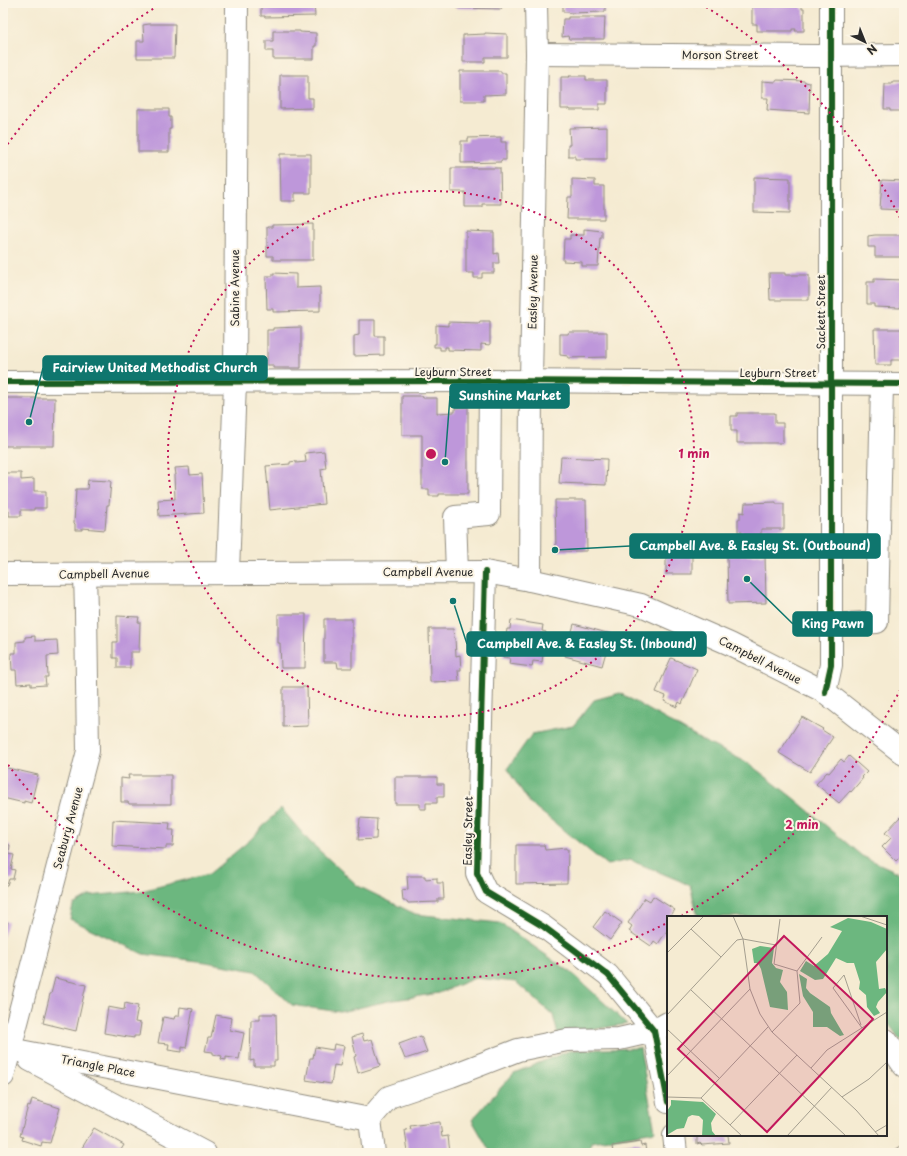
<svg xmlns="http://www.w3.org/2000/svg" width="907" height="1156" viewBox="0 0 907 1156" font-family="'Playpen Sans',sans-serif">
<rect width="100%" height="100%" fill="#fcf5e5"/>
<filter id="ink" filterUnits="userSpaceOnUse"><feTurbulence type="fractalNoise" baseFrequency=".025" numOctaves="2"/><feDisplacementMap in="SourceGraphic" scale="8" xChannelSelector="R" yChannelSelector="G"/><feConvolveMatrix kernelMatrix="1 2 1 2 8 2 1 2 1" color-interpolation-filters="sRGB"/></filter>
<filter id="wash" filterUnits="userSpaceOnUse"><feTurbulence type="fractalNoise" baseFrequency=".012" numOctaves="4" result="noise"/><feDisplacementMap in="SourceGraphic" scale="16" xChannelSelector="R" yChannelSelector="G"/><feGaussianBlur stdDeviation="0.9" result="paint"/><feColorMatrix in="noise" values="0 0 0 0 0 0 0 0 0 0 0 0 0 0 0 0 0 1.4 0 .05"/><feComposite in="paint" operator="in"/></filter>
<g filter="url(#wash)">
<rect width="100%" height="100%" fill="#f5ebd2"/>
<!-- forest -->
<g fill="#6cb77f" stroke="#4c7155">
<path d="M620 693 701 740 748 763 792 797 862 856 904 875V1038L900 1040 886 1020V917H698L690 885 630 860 607 865 530 803 507 769 532 734 573 726 594 700Z"/>
<path d="M281 808 309 841 358 886 415 914 500 923 572 973 627 1024 558 1035 553 1015 516 982 475 978 439 993 388 1001 340 1012 292 1005 255 971 206 962 143 954 70 919 73 905 89 896 141 891 209 874 250 840Z"/>
<path d="M640 1048 655 1131 591 1142 588 1153H491L472 1120 514 1073 571 1050Z"/>
</g>
<g id="blocks">
<!-- building -->
<g fill="#be97da">
<path d="M261 3H314L315 16 265 17V16H261Z"/>
<path d="M456 3H502V9L456 8Z"/>
<path d="M563 3H605V12L569 13V12H563Z"/>
<path d="M752 3H802V9H804V31H795L796 29H792V31H757V24H752Z"/>
<path d="M568 17H605L604 39H569L568 36 562 37 563 19H568Z"/>
<path d="M149 24H175L174 58H137V41H144L143 25Z"/>
<path d="M273 31H300V32L316 33V46H314V59H273V51H266V41H273Z"/>
<path d="M485 33 507 34V57H485V62H463V35L485 34Z"/>
<path d="M460 71H501V73H506V94L484 95V101H460Z"/>
<path d="M280 75H308V98H313V108L280 109Z"/>
<path d="M569 76H586V80H607V104H599V110H570V109H561V77H570Z"/>
<path d="M776 80 805 81V82L810 83 809 113 767 110 768 98H762V81L776 82Z"/>
<path d="M892 82H904V111H890V109H884L885 84H892Z"/>
<path d="M138 109H169V117H171V129H169V152H138Z"/>
<path d="M607 127V159H575V156H568V145H570L569 128Z"/>
<path d="M501 137V142H506V160H501V162L461 163V141H468V138Z"/>
<path d="M280 154H311V193H295V201H281Z"/>
<path d="M451 168H500L501 204H482V207H465V192H451Z"/>
<path d="M754 177 790 178V213L754 212Z"/>
<path d="M572 179 595 180V186H604V219H567L568 197H572Z"/>
<path d="M882 180 904 181V210L880 209Z"/>
<path d="M313 224V260H273V256H267V227H272V225Z"/>
<path d="M584 229 602 231V238H600L598 266H582V262L563 261 564 239H570V235H584Z"/>
<path d="M466 231 494 232V254L498 253 499 263H494V273H482V278H474V273H466Z"/>
<path d="M875 235H903V257H875V247H868V236Z"/>
<path d="M273 273 296 274V288L320 287V311L273 312V309H267L266 276H273Z"/>
<path d="M769 273H785V275H809V300H770Z"/>
<path d="M874 279 904 280V300H900V308L874 307V304H867V282H874Z"/>
<path d="M359 320H375V336H384V355L354 356V336L359 335Z"/>
<path d="M480 321H490V345L481 344V351L448 350V347H445V350H440V347H434V344H436V325L448 326V322L479 323Z"/>
<path d="M301 327V368H273V365H267V330H273V328Z"/>
<path d="M874 329H903L904 360H891V365H875Z"/>
<path d="M569 332H607V357L568 358V356L560 355V334H568Z"/>
<path d="M402 396H422L423 398H437V413L455 412V408L468 407V494H439V496H429V489H422V435H402Z"/>
<path d="M3 398H55L54 446H3Z"/>
<path d="M737 413H775V423H783V443H737V431H731V416H737Z"/>
<path d="M324 451 326 468 321 469 324 504 270 510 266 466 290 464V462L296 461V463L306 462 305 453Z"/>
<path d="M561 457 607 459 606 485 559 483Z"/>
<path d="M189 467 190 475 202 474 204 513 159 516 158 500 175 499 174 475H176L175 468Z"/>
<path d="M4 473H21V480L34 479V491H46V508H34V510H21V516H9V510H3Z"/>
<path d="M88 480 111 481 109 505H107L105 530 82 528V530H75V524L74 523 76 489H87Z"/>
<path d="M555 500H586L587 551H556Z"/>
<path d="M776 502V504H784V529H761V535H742V532H738V519H740V512L744 513 745 503Z"/>
<rect x="666" y="539" width="26" height="35"/>
<path d="M765 554 766 603 728 604 727 556Z"/>
<path d="M278 614H306L305 668H281L280 643H278Z"/>
<path d="M117 616 139 617 138 622H140L139 652H130V668H117V658H113V642H117Z"/>
<path d="M324 619H352V668H338L337 662H324Z"/>
<path d="M511 620 543 625 542 631 546 632 542 662 533 661 532 667 509 664 510 658 503 657 507 629H510Z"/>
<path d="M574 624 611 634 602 666 565 656Z"/>
<path d="M429 629H453L454 638H455L456 656 460 655 461 670H458L459 681 430 682Z"/>
<path d="M35 636V641L57 640 58 655 47 656 48 677H45L46 685 31 686V683L17 684 16 670H12L11 653H16V642L25 641V637Z"/>
<path d="M671 658 697 669 682 704 679 702 677 707 664 701 666 696 656 692Z"/>
<path d="M283 687H307L308 726 283 727Z"/>
<path d="M802 717 823 729 822 730 833 737 810 772 779 753Z"/>
<path d="M849 756 867 772 862 777 863 778 851 792 850 791 839 803 816 784 827 772 829 773 841 759 844 762Z"/>
<path d="M3 767 38 775 31 803 24 801V803L3 798Z"/>
<path d="M128 775H171V804H129L128 802H121V778L129 779Z"/>
<path d="M395 777H437V784H444V797H437V803H426V809H420V804H395Z"/>
<path d="M900 817 902 820 904 818V853L896 861 882 847 891 838 885 833Z"/>
<path d="M360 818 377 819 376 839 358 840Z"/>
<path d="M113 820 170 823 169 830H174L173 846H166V849L112 846Z"/>
<path d="M3 844 10 845 9 854 14 855 11 869 15 870 13 879H9L7 885H3Z"/>
<path d="M516 845H544L545 850 566 848V850H568L567 883 516 884Z"/>
<path d="M407 876H425V879L437 878V883H443L444 899H438V902L408 903 407 901H403L402 890 408 889Z"/>
<path d="M653 896 675 910 671 915 674 917H668V929L658 944 654 941 651 946 629 931 632 926 628 923 645 898 650 901Z"/>
<path d="M605 911 622 923 610 940 593 927Z"/>
<path d="M3 921 8 922 3 937Z"/>
<path d="M55 978 86 985 76 1031 43 1023 50 994H51Z"/>
<path d="M125 1003 138 1006 135 1022 141 1023 139 1036H134V1038L104 1033 108 1007 124 1010Z"/>
<path d="M180 1007 193 1009 186 1048 182 1047V1052L168 1050 169 1044 158 1043 163 1017 174 1019 175 1016H179Z"/>
<path d="M260 1014H276L277 1061H274V1066H254V1060L250 1061 251 1020H260Z"/>
<path d="M216 1015 232 1018 230 1030 244 1033 239 1059 226 1057V1060L221 1059 222 1056 213 1054V1052L205 1051 208 1038H211Z"/>
<path d="M362 1034 364 1041 372 1039 380 1066 358 1073 354 1057 356 1056 352 1037Z"/>
<path d="M421 1036 427 1052 405 1059 399 1044Z"/>
<path d="M334 1044 344 1046 340 1066 334 1065 331 1084 306 1080 310 1058H313L315 1047 333 1050Z"/>
<path d="M32 1099 60 1108 50 1143 42 1142 41 1146 22 1140 23 1137 20 1136 28 1106 30 1107Z"/>
<path d="M440 1122 442 1137 448 1136 450 1153H408L405 1130 411 1129 410 1126Z"/>
<path d="M94 1128 124 1145 119 1153H79Z"/>
<path d="M697 1135H728L729 1143 702 1145 700 1143 697 1144Z"/>
<path d="M640 1142 641 1146 645 1145 646 1153H613L612 1146Z"/>
<path d="M904 1144V1153H890Z"/>
</g>
</g>
</g>
<g filter="url(#ink)">
<use href="#blocks" fill-opacity="0" stroke="#908b7e" stroke-width="1"/>
<g fill="none" stroke-linecap="round" stroke-linejoin="round">
<defs>
<g id="minor">
<path d="M537 54 818 56 904 55"/>
<path d="M3 382 490 381 904 384"/>
<path d="M228 572 235 382 237 3"/>
<path d="M457 572 455 517 489 514 490 381"/>
<path d="M485 572 477 873 486 892 544 927 608 975 654 1031 668 1102"/>
<path d="M530 580 531 381 537 54 536 3"/>
<path d="M831 625 877 622 882 384"/>
<path d="M825 692 831 665V3"/>
<path d="M886 1040 904 1066"/>
<path d="M10 1049 370 1119 374 1153"/>
<path d="M30 1060 205 1153"/>
<path d="M3 1076 88 751 86 612 85 574"/>
<path d="M370 1119 389 1097 451 1076 518 1050 567 1040 619 1039 654 1031 668 1023"/>
<path d="M674 1135 676 1153"/>
</g>
<path id="major" d="M3 574 485 572 530 580 641 605 730 644 825 692 904 754"/>
</defs>
<!-- minor casing -->
<use href="#minor" stroke="#908b7e" stroke-width="24"/>
<!-- major casing -->
<use href="#major" stroke="#908b7e" stroke-width="24"/>
<!-- minor -->
<use href="#minor" stroke="#fff" stroke-width="22"/>
<!-- major -->
<use href="#major" stroke="#fff" stroke-width="22"/>
<defs>
<g id="cycleway">
<path d="M3 382 490 381 904 384"/>
<path d="M485 572 477 873 486 892 544 927 608 975 654 1031 668 1102"/>
<path d="M825 692 831 665V3"/>
</g>
</defs>
<!-- cycleway casing -->
<use href="#cycleway" stroke="#fcf5e5" stroke-width="8"/>
<!-- cycleway -->
<use href="#cycleway" stroke="#1b5e20" stroke-width="6"/>
</g>
</g>
<!-- distance rings -->
<g fill="none" stroke="#c2185b" stroke-width="2" stroke-dasharray="2 4">
<circle cx="431" cy="454" r="263"/>
<path d="M903 684A525 525 0 0 1 682 915M665 924A525 525 0 0 1 4 759M4 149A525 525 0 0 1 161 4M701 4A525 525 0 0 1 903 224"/>
</g>
<g text-anchor="middle" stroke-width="4" stroke-linejoin="round" paint-order="stroke">
<!-- street labels -->
<g font-size="11" fill="#2b2b2b" stroke="#fcf5e5">
<text x="720" y="59">Morson Street</text>
<text transform="translate(235 288) rotate(-90)" y="4">Sabine Avenue</text>
<text transform="translate(533 292) rotate(-89)" y="4">Easley Avenue</text>
<text transform="translate(821 312) rotate(-90)" y="4">Sackett Street</text>
<text x="453" y="376">Leyburn Street</text>
<text x="778" y="377">Leyburn Street</text>
<text x="428" y="576">Campbell Avenue</text>
<text transform="translate(104 574) rotate(-1)" y="4">Campbell Avenue</text>
<text transform="translate(760 660) rotate(27)" y="4">Campbell Avenue</text>
<text transform="translate(68 828) rotate(-75)" y="4">Seabury Avenue</text>
<text transform="translate(468 831) rotate(-89)" y="4">Easley Street</text>
<text transform="translate(98 1066) rotate(11)" y="4">Triangle Place</text>
</g>
</g>
<!-- overview -->
<g transform="translate(667 916)">
<rect width="220" height="220" fill="#f5ebd2"/>
<path d="M181 2 204 6 220 13V33L209 46 212 73 218 72 220 76 211 86 209 91 213 97 207 100 200 91 199 79 192 73 193 66 187 47H180L169 42 156 63 148 64 133 55 139 45 147 50 161 38 175 15 163 11ZM93 30 107 32 105 47 109 52 116 54 113 66 120 76 121 94 103 91 94 53 91 47H87L85 33ZM132 58 140 63 139 72 143 77 163 91 164 97 177 119 173 120 160 111H146V96L136 80ZM4 184 36 186 49 198 44 207 45 215 49 220H35L36 204 32 200 25 199 21 201 17 212 10 213 0 219V195L4 189Z" fill="#6cb77f"/>
<path fill="none" stroke="#a49e8f" stroke-width="1" d="M66 0 76 23 83 73 93 98 105 116 189 194 212 220M193 0 220 9M113 3 107 48 130 55M24 13 54 41M0 37 37 0M177 59 166 72 195 112M177 59 194 109M24 74 179 220M0 99 70 24 76 23 109 29M0 113 52 162M105 116 133 87 130 55 155 21M144 152 160 134 220 96M0 160 83 73M0 181 34 182 75 220M175 181 202 163 220 146M34 182 101 111M63 209 130 139M208 216 220 209M120 220 165 171"/>
<path fill="#c2185b" fill-opacity="0.15" stroke="#c2185b" stroke-width="2" d="M117 20 206 103 100 216 11 133Z"/>
<rect width="220" height="220" fill="none" stroke="#2b2b2b" stroke-width="2"/>
</g>
<circle cx="431" cy="454" r="6" fill="#c2185b" stroke="#fcf5e5" stroke-width="2"/>
<g font-size="12" text-anchor="middle" font-weight="bold" fill="#c2185b" stroke="#fcf5e5" stroke-width="4" stroke-linejoin="round" paint-order="stroke">
<text x="694" y="458">1 min</text>
<text x="802" y="829">2 min</text>
</g>
<!-- callouts -->
<path fill="none" stroke="#0f766e" stroke-width="1.5" d="M29 422L43 368M445 462L450 396M555 550L630 546M747 579L793 624M453 601L467 644"/>
<g fill="#0f766e" stroke="#fcf5e5" stroke-width="1.5">
<circle cx="29" cy="422" r="4"/>
<circle cx="445" cy="462" r="4"/>
<circle cx="555" cy="550" r="4"/>
<circle cx="747" cy="579" r="4"/>
<circle cx="453" cy="601" r="4"/>
</g>
<g fill="#0f766e" stroke="#0f766e" stroke-width="1.5">
<rect x="43" y="356" width="224" height="24" rx="4"/>
<rect x="450" y="384" width="119" height="24" rx="4"/>
<rect x="630" y="534" width="250" height="24" rx="4"/>
<rect x="793" y="612" width="79" height="24" rx="4"/>
<rect x="467" y="632" width="239" height="24" rx="4"/>
</g>
<g font-size="12" text-anchor="middle" font-weight="bold" fill="#fff">
<text x="155" y="372">Fairview United Methodist Church</text>
<text x="510" y="400">Sunshine Market</text>
<text x="755" y="550">Campbell Ave. &amp; Easley St. (Outbound)</text>
<text x="833" y="628">King Pawn</text>
<text x="587" y="648">Campbell Ave. &amp; Easley St. (Inbound)</text>
</g>
<!-- margin -->
<rect width="907" height="1156" fill="none" stroke="#fcf5e5" stroke-width="16"/>
<!-- north arrow -->
<g transform="translate(865 42) rotate(137)" stroke="#fcf5e5" stroke-width="3" paint-order="stroke">
<path d="M0-3L7 15L0 10L-7 15Z" fill="#2b2b2b"/>
<text y="-6" font-size="11" font-weight="bold" text-anchor="middle" fill="#2b2b2b">N</text>
</g>
</svg>
